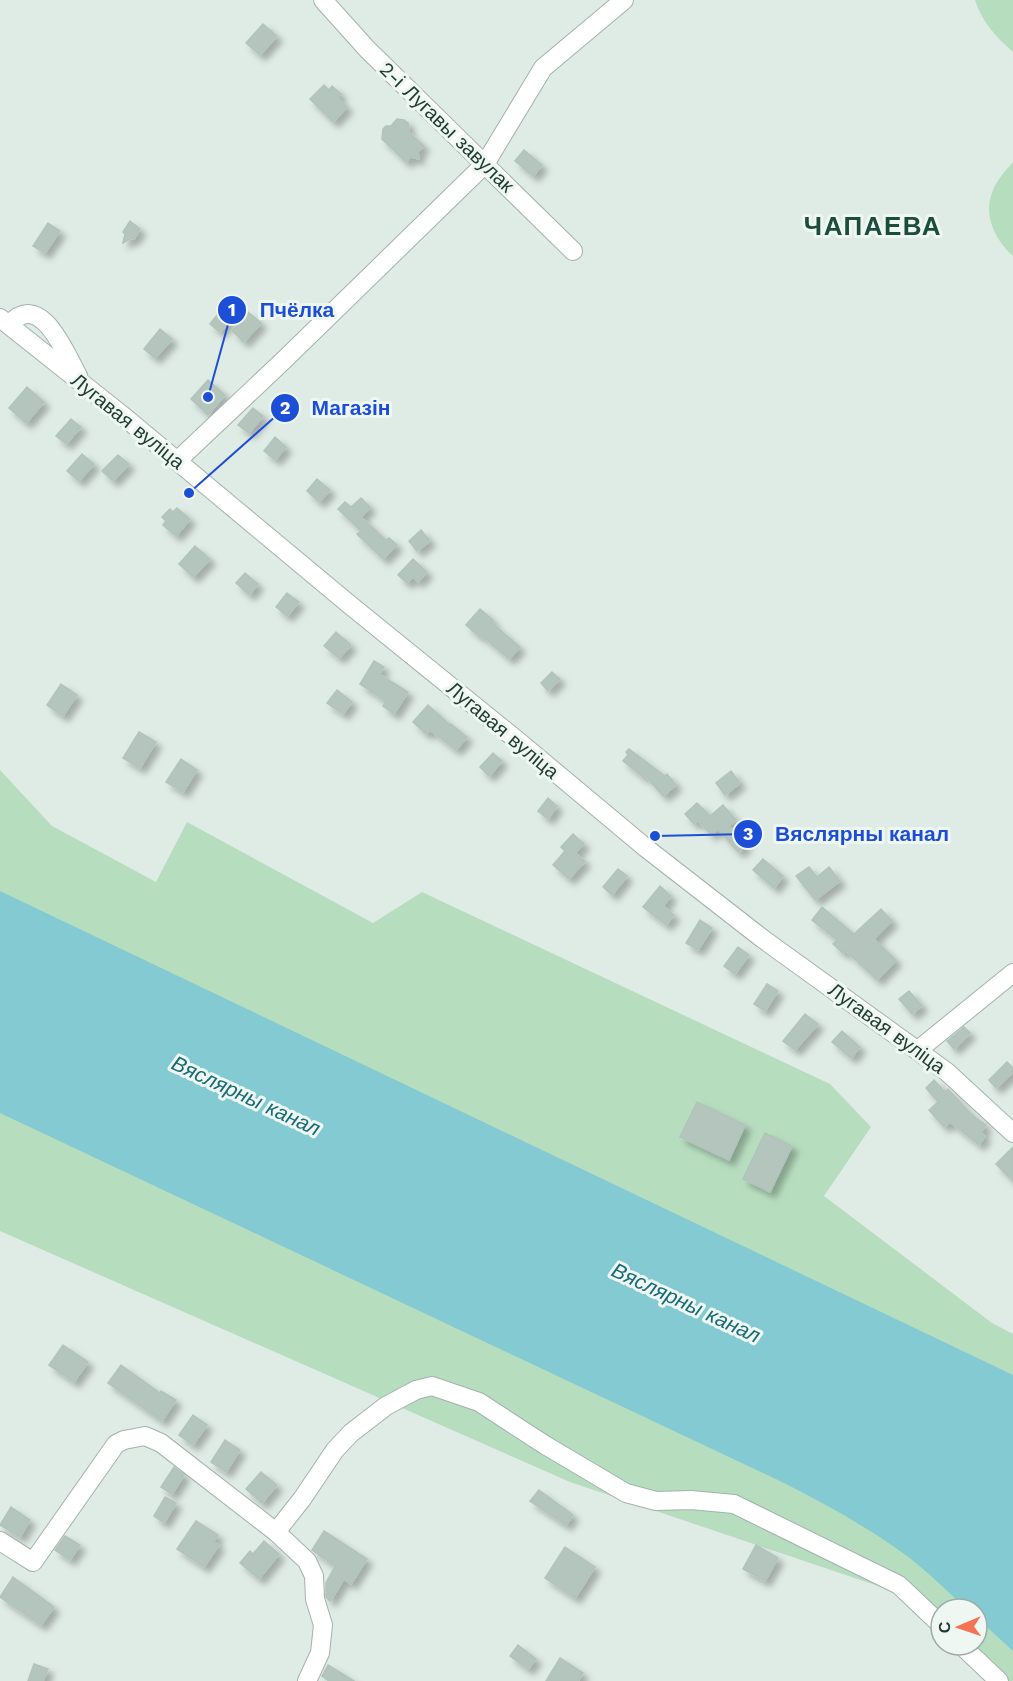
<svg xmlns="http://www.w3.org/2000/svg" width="1013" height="1681" viewBox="0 0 1013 1681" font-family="'Work Sans',sans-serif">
<defs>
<filter id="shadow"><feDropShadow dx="5.5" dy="5.5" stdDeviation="3" flood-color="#0004"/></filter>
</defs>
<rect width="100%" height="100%" fill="#dfebe5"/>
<!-- green -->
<g fill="#b7ddbf">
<path d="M975 0H1013V52C996 37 982 22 975 0Z"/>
<path d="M1013 162V256C996 241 983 216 992 193 996 181 1005 171 1013 162Z"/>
<path d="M0 770 52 826 156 882 187 822 373 923 422 892 830 1084 871 1127 824 1196 992 1323 1013 1334V1681H1000L958 1645H977V1609H941V1631L896 1592 570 1482 0 1231Z"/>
</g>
<!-- water -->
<path fill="#84cad2" d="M0 891 1013 1375V1651L977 1618V1609H967C946 1590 926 1570 903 1553 865 1526 824 1503 782 1482L0 1113Z"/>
<!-- building -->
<g fill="#b4c5bd" stroke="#b1c4bb" stroke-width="1.5" filter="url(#shadow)">
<path d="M263 24 277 36 260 55 246 43Z"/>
<path d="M324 85 329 90 332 86 341 94 337 97 347 107 333 122 310 99Z"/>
<path d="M397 119 404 120 408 123 409 132 424 146 418 152 419 159 411 157 406 162 382 139 383 129 386 126H391Z"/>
<path d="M524 150 542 165 533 176 515 161Z"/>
<path d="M130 221 140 229 134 239 132 238 123 243 125 234 123 232Z"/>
<path d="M48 223 60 231 45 253 33 246Z"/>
<path d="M222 309 232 318 220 332 210 324Z"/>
<path d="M248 312 261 323 244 342 232 331Z"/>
<path d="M160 329 172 339 155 358 144 349Z"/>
<path d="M208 380 225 395 208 415 191 399Z"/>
<path d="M27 387 44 402 26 423 9 408Z"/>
<path d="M253 408 263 416 249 433 238 425Z"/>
<path d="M71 419 81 427 66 444 56 436Z"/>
<path d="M275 437 286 447 275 460 264 451Z"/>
<path d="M82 454 94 464 79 481 67 471Z"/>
<path d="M118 455 129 464 113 481 102 471Z"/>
<path d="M317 479 330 490 319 502 307 491Z"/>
<path d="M361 498 370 507 361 517 386 540 389 538 397 545 383 559 357 534 361 531 338 509 345 502 351 507Z"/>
<path d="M177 508 190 519 176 536 163 525 166 521 162 517 170 509 173 512Z"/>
<path d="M421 530 430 541 417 551 409 541Z"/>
<path d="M195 546 210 559 193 577 179 564Z"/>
<path d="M413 559 427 572 418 582 413 577 407 583 398 575Z"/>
<path d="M245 573 258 584 249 595 236 583Z"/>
<path d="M287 593 299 602 287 616 276 607Z"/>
<path d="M480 609 493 620 491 622 520 647 509 659 481 635 479 636 466 625Z"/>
<path d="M336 632 351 645 339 658 324 646Z"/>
<path d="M374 661 384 667 379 674 408 692 394 714 383 706 386 701 360 684Z"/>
<path d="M552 672 560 679 548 691 541 683Z"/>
<path d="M61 684 77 695 63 716 47 705Z"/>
<path d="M337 690 352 702 343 714 327 703Z"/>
<path d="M428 705 450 725 451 724 467 737 456 750 430 730 426 734 413 722Z"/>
<path d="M139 732 156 742 140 768 123 758Z"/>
<path d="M629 749 665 776 667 774 676 785 663 796 645 775 643 777 623 761 628 755 626 752Z"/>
<path d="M493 753 502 761 489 776 480 767Z"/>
<path d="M181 759 197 770 183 792 166 782Z"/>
<path d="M731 771 740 783 725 795 716 783Z"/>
<path d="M548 798 557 806 548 819 538 811Z"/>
<path d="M697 803 710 816 723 805 736 820 729 826 746 846 738 852 718 829 711 835 698 820 694 824 685 814Z"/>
<path d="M573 834 584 844 575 853 585 861 569 879 553 865 565 851 561 847Z"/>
<path d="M763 859 783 876 774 888 753 870Z"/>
<path d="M809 867 817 877 829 867 840 881 815 900 796 876Z"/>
<path d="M618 869 627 876 612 895 603 887Z"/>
<path d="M660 886 671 896 663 906 674 915 666 925 643 907Z"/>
<path d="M822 907 854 934 881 909 892 921 874 939 896 960 877 980 845 950 843 953 833 944 837 940 812 920Z"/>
<path d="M700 920 712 928 698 950 686 943Z"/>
<path d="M738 947 749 955 735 974 724 966Z"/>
<path d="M767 984 778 991 765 1011 754 1004Z"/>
<path d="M909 991 922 1006 912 1014 899 999Z"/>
<path d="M805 1014 818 1024 795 1050 783 1041Z"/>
<path d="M964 1027 970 1033 954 1049 947 1041Z"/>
<path d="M842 1031 860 1047 851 1058 832 1042Z"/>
<path d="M1007 1062 1013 1068V1072L996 1088 989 1080Z"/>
<path d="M934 1080 945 1092 948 1089 972 1115 986 1125 981 1132 985 1136 979 1145 950 1122 944 1127 929 1110 938 1102 926 1088Z"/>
<path d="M697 1102 745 1125 729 1160 680 1137Z"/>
<path d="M765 1133 792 1146 770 1192 743 1179Z"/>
<path d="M1013 1147V1181L996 1164Z"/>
<path d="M63 1345 88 1362 74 1382 49 1365Z"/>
<path d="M121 1365 160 1393 161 1391 176 1400 162 1421 108 1383Z"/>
<path d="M193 1415 207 1425 193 1445 179 1435Z"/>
<path d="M225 1440 240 1450 226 1472 211 1462Z"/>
<path d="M174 1467 184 1475 172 1494 161 1487Z"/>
<path d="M261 1472 277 1485 262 1503 246 1489Z"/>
<path d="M539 1490 573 1515 566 1525 530 1501Z"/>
<path d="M165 1497 176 1503 164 1523 154 1516Z"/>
<path d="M11 1507 30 1520 20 1537 0 1525Z"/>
<path d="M196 1521 218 1535 213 1542 219 1545 204 1567 177 1549Z"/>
<path d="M324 1531 367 1559 351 1584 344 1579 330 1601 326 1597V1583L335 1566 312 1550Z"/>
<path d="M65 1536 80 1545 70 1560 55 1550Z"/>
<path d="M264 1541 279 1554 259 1579 240 1563 250 1551 253 1554Z"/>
<path d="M756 1545 778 1558 765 1581 743 1569Z"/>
<path d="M565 1547 595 1567 575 1598 545 1578Z"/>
<path d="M13 1577 54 1607 41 1625 0 1597Z"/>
<path d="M518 1645 536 1659 528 1669 510 1656Z"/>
<path d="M560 1658 583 1673 578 1681H546Z"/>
<path d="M34 1664 48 1669 43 1681H28Z"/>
<path d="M328 1665 354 1681H329L322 1676Z"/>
</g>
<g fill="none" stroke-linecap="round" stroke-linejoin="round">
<defs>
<g id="minor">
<path d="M323 0 367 49 573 251"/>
<path d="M0 318 122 415 350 605 518 741 646 848 763 939 947 1072 1013 1133"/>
<path d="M9 325C40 288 66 354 78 376"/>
<path d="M177 461 285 359 485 164 543 68 624 0"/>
<path d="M918 1050 1013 973"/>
<path d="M276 1532 302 1499 335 1450 351 1433 386 1406 416 1390 432 1386 479 1402 545 1445 626 1493 656 1501 691 1500 734 1504 899 1585 941 1625"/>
<path d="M0 1541 33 1562 116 1444 124 1440 145 1436 161 1443 276 1532 307 1561 314 1576 315 1599 323 1625 320 1653 307 1681"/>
<path d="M961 1645 999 1681"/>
</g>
</defs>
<!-- minor casing -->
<use href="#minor" stroke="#a2b3ac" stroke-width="20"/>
<!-- minor -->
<use href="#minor" stroke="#fff" stroke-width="18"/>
</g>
<g text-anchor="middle" stroke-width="6" stroke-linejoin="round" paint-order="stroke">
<!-- street labels -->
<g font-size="20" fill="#1f3b32" stroke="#eff7f3">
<text transform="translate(447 127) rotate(44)" y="7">2-і Лугавы завулак</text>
<text transform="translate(128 421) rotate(39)" y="7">Лугавая вуліца</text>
<text transform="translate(503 730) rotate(40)" y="7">Лугавая вуліца</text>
<text transform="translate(887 1028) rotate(36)" y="7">Лугавая вуліца</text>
</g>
<!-- water labels -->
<g font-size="21" font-style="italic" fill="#196c77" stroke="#eff7f3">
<text transform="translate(246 1096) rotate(25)" y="7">Вяслярны канал</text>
<text transform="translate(686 1303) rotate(25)" y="7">Вяслярны канал</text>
</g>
<!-- district labels -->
<g font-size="26" font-weight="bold" letter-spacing="1.5" fill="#1b4d3e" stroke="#eff7f3">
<text x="873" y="235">ЧАПАЕВА</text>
</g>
</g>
<!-- callouts -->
<path fill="none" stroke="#1d4ed8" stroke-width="2" d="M208 397L232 310M189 493L285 408M655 836L748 834"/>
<g fill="#1d4ed8" stroke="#eff7f3" stroke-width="2">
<circle cx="208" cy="397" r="6"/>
<circle cx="189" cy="493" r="6"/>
<circle cx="655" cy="836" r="6"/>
<circle cx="232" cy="310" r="15"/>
<circle cx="285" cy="408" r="15"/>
<circle cx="748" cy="834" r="15"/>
</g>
<g font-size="18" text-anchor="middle" font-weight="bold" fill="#fff">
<text x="232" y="316">1</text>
<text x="285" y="414">2</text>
<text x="748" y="840">3</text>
</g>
<g font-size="21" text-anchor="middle" font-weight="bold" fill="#1d4ed8" stroke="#eff7f3" stroke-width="6" stroke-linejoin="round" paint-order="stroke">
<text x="297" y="317">Пчёлка</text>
<text x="351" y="415">Магазін</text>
<text x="862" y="841">Вяслярны канал</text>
</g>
<!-- north arrow -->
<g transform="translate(959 1627) rotate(268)"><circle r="28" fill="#eff7f3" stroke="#9caca6" stroke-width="1.5"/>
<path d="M0-4.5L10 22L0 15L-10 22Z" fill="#f57252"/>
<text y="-9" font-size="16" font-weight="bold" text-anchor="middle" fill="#1f3b32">С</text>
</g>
</svg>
